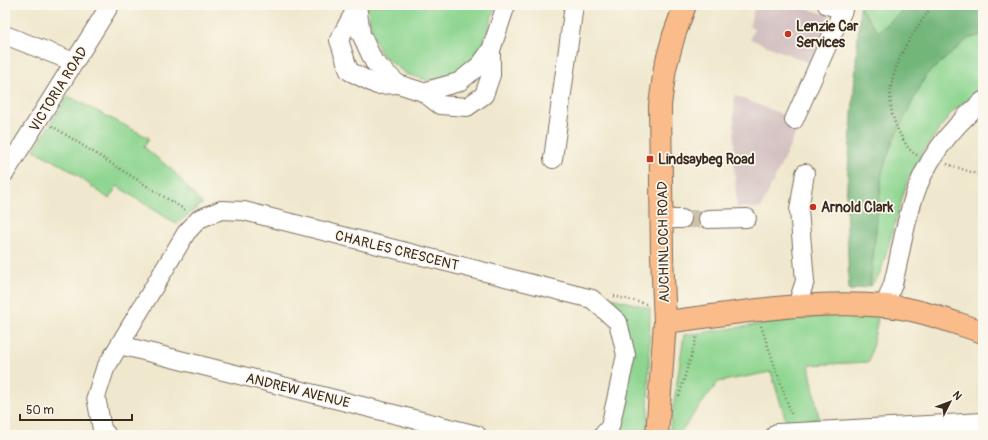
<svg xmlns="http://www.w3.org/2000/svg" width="988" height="440" viewBox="0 0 988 440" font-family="Pangolin,sans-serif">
<rect width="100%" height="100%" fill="#fbf7ec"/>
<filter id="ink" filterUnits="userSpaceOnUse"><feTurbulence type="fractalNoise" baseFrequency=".025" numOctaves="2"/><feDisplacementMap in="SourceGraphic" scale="8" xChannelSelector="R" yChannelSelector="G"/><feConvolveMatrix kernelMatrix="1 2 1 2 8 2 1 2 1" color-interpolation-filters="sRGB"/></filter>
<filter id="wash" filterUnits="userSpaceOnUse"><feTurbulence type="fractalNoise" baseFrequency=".012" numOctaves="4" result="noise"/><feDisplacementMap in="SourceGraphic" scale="16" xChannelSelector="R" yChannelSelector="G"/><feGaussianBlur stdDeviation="0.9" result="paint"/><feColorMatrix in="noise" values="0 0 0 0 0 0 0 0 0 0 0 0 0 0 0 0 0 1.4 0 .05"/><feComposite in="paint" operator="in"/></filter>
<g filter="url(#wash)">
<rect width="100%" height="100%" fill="#f0e8ce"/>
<!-- industrial -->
<g fill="#d2bfc0">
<path d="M755 5H796L831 16 812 64 750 39 754 29 749 27Z"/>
<path d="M734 95 801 122 761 208 737 207 734 165Z"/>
</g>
<!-- green -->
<g fill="#8dd590" stroke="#648057">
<path d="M367 5H496L482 46 476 58 455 74 430 81 406 74 381 54 372 33Z"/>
<path d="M862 5H909L878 32 860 7Z"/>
<path d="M983 35V88L951 113 923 152 907 182 880 274 870 286 882 172 893 140 926 75 969 38Z"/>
<path d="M68 96 149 138 144 147 173 171 202 204 176 224 117 186 109 199 67 168 34 150Z"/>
<path d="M604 296 650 308 648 423 646 435H612L632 353 604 301Z"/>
<path d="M879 314 869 362 809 365 819 419 787 424 771 372 718 382 678 435H669L684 335 828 315Z"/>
</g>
<!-- forest -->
<path fill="#72b67a" stroke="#56704c" d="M909 5H983V35L969 38 926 75 893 140 882 172 870 286 849 291 846 198 860 7 878 32Z"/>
</g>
<g filter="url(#ink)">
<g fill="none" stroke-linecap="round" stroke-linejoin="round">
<!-- minor-tunnel -->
<path stroke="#ccc2ab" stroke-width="18" stroke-dasharray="18 9" stroke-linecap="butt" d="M682 219H708"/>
<defs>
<g id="minor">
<path d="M357 5 361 34 374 62 398 84 423 92 459 82 480 65 491 50 506 5"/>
<path d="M357 7 339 40 349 71 377 85 398 84"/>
<path d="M5 35 74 62"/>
<path d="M423 92 440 105 467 107 484 95 491 75V50"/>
<path d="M794 120 843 10 827 5"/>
<path d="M553 159 574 5"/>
<path d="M5 173 110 5"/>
<path d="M662 219H682"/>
<path d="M708 219 747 218"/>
<path d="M801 305 800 296 805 281 799 210 805 173"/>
<path d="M887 306 888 297 893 284C900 256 904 227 913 200 925 160 951 128 983 101"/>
<path d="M120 345 477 435"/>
<path d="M107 435 102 429 96 397 105 369 186 233 199 219 221 210 244 211 592 299 618 322 626 355 610 427 603 435"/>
<path d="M775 435 777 433 798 432 983 422"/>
</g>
<g id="major">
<path d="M665 322C738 313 812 299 886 306 920 309 952 322 983 332"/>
<path d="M657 435 665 322 662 256 660 105 665 68 674 35 685 5"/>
</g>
</defs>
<!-- minor casing -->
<use href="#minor" stroke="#7a6c5c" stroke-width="20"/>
<!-- major casing -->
<use href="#major" stroke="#7a6c5c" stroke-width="24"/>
<!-- path -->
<g stroke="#7a6c5c" stroke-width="2.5" stroke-dasharray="1 3" stroke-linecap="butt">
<path d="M52 126 185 210"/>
<path d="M917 155C909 152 904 141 900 134 874 86 906 43 933 5"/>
<path d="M947 164 983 176"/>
<path d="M614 296 646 304"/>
<path d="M761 326 792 416"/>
<path d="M679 396 697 336"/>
</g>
<!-- minor -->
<use href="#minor" stroke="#fff" stroke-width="18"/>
<!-- major -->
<use href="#major" stroke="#fabc8b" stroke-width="22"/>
</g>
</g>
<!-- markers -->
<g fill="#c8321e" stroke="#fbf7ec" stroke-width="1.5">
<circle cx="788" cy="34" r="4"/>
<rect x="646" y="155" width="8" height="8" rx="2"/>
<circle cx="813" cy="207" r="4"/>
</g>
<g text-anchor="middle" stroke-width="3.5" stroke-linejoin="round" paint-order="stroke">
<!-- poi labels -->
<g font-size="14" font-weight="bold" fill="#3b2a1e" stroke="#fbf7ec" text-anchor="start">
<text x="796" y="31">Lenzie Car<tspan x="796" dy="16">Services</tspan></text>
<text x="658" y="164">Lindsaybeg Road</text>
<text x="821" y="212">Arnold Clark</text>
</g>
<!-- street labels -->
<g font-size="14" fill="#3b2a1e" stroke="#fbf7ec">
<text transform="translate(58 89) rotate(-58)" y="5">VICTORIA ROAD</text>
<text transform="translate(663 242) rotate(-91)" y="5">AUCHINLOCH ROAD</text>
<text transform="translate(397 250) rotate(14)" y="5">CHARLES CRESCENT</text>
<text transform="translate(298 390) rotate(14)" y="5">ANDREW AVENUE</text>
</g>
</g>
<!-- margin -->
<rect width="988" height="440" fill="none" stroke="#fbf7ec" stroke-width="20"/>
<!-- north arrow -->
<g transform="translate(950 402) rotate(48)" stroke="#fbf7ec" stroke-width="3" paint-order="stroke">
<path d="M0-3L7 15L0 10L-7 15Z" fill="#3b2a1e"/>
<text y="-6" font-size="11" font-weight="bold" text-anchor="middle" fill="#3b2a1e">N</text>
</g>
<!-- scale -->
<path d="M20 414v6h112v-6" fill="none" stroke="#3b2a1e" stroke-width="2"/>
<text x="26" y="414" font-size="12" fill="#3b2a1e" stroke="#fbf7ec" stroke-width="3" paint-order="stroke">50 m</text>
</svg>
